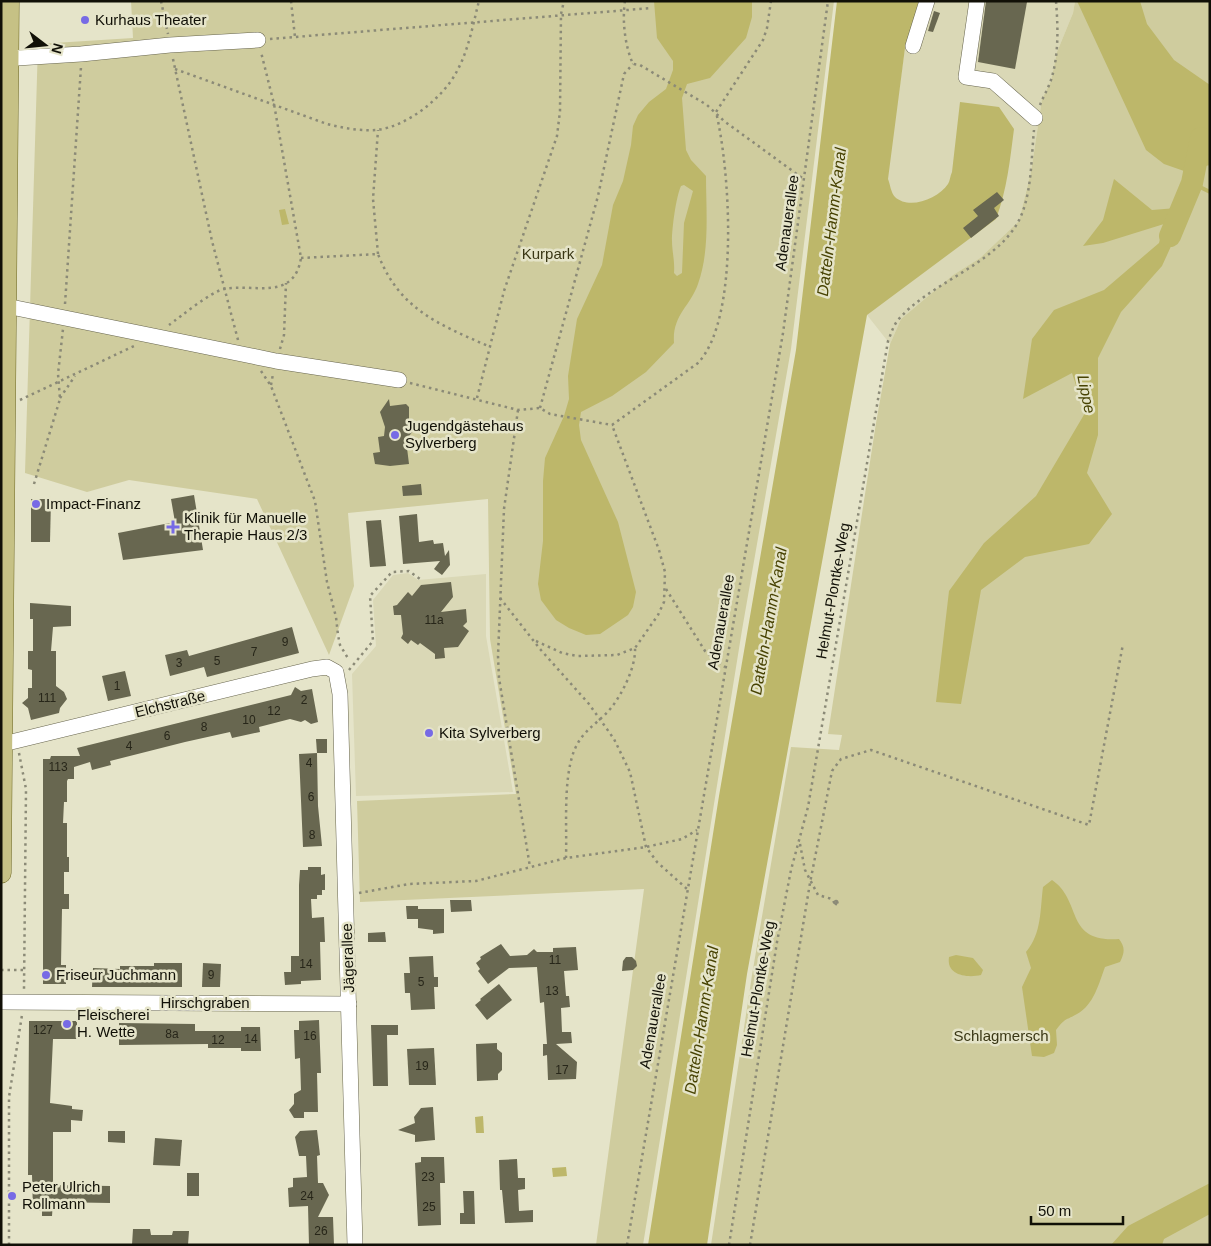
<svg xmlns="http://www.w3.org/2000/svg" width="1211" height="1246" viewBox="0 0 1211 1246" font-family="Helvetica,sans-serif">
<rect width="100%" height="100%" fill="#e5e4c9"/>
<!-- built -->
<g fill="#dad8b6">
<path d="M922 1H1075L1073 13 1057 52 1051 81 1042 99 1031 172 1019 221 980 258 953 275 901 319 890 344 867 315 905 48 912 37Z"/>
<path d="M408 573 418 580 486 574V636L513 792 356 796 352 674 376 646 373 600 393 575Z"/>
</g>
<!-- green -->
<g fill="#cfcc9e">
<path d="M131 1H834L791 349 742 630 643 1245H596L644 889 360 902 357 801 516 794 490 639 488 499 348 513 354 586 329 655 257 499 129 480 87 492 25 473 38 44 133 38Z"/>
<path d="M1075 1H1210V1245H711L752 975 791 747 839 750 842 735 828 734 876 423 890 344 901 319 953 275 980 258 1019 221 1031 172 1042 99 1051 81 1057 52 1073 13Z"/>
</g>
<!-- water -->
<g fill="#bdb76a" fill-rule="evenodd">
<path d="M654 1H752V17L746 38 710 78 687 84 682 98 686 150 691 160 706 176C706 210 710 251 698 284 690 307 672 315 674 343L646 372 612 396 581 412 579 425 581 440 618 522 636 592 633 607 628 615 600 634 586 635 569 628 556 620 541 600 538 584 543 541V481L545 458 564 416 569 399 568 376 577 319 602 265 613 205 623 181 631 145 633 126 638 115 649 102 666 89 673 70V61L657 38ZM684 185 693 191 684 223 682 273 677 276 674 273C675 262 672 251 672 241 672 228 676 197 681 186Z"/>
<path d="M837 1H922L912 37 905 48 888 179C890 184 891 193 895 197 909 210 938 199 948 184 950 181 950 176 952 172L960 102 999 107 1014 129C1010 160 1007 190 996 219L867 315 747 974 707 1245H648L719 796 796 350Z"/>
<path d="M1077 1H1140L1147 24 1174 60 1210 85V165L1184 171 1164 164 1146 150Z"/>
<path d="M1114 179 1152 210 1189 207 1162 266 1121 312 1098 358V435L1087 473 1112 514 1089 544 1025 557 981 590 961 704 936 702 949 591 984 543 1036 496 1085 413 1072 373 1023 399 1032 339 1054 310 1104 290 1159 243 1164 224 1103 243 1083 246 1103 220Z"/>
<path d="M285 209 289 224 282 225 279 210Z"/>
<path d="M1052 880C1083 901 1064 943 1119 939 1125 947 1125 952 1120 962L1105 967C1099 983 1094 1005 1077 1014 1065 1021 1066 1017 1056 1030L1057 1045 1054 1053 1044 1057 1032 1056 1022 987 1031 968 1026 952C1042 933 1040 910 1043 887Z"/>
<path d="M956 955 973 958 983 970 981 975C968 978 946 976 949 957Z"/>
<path d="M483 1116 484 1133H476L475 1117Z"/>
<path d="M566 1167 567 1176 553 1177 552 1168Z"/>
<path d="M1210 1183V1214L1164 1239 1162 1245H1111L1128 1226Z"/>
</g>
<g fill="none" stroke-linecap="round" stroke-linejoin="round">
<!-- stream -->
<path stroke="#bdb76a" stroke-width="4" d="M1192 183 1210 192"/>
<!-- river -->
<path stroke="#bdb76a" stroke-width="22" d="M1170 236 1192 183 1201 138"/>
</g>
<!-- building -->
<g fill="#686750">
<path d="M986 1 1027 2 1015 69 978 62Z"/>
<path d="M934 11 940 13 933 32 928 31Z"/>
<path d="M997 192 1004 200 994 208 999 216 971 238 963 228 978 216 973 210Z"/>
<path d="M389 399 390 406 406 404 409 407V423L413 431 406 440 409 464 390 466 375 464 373 453 380 452 378 437 384 436 385 427 380 412Z"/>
<path d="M421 484 422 495 403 496 402 486Z"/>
<path d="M194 495 203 550 123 560 118 533 175 522 171 499Z"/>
<path d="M31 499H51L50 542H31Z"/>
<path d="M417 514 419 542 433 540 434 544 443 543 445 556 449 550 450 565 442 575 434 569 440 561 403 564 399 516Z"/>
<path d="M381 520 386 566 370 567 366 521Z"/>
<path d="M451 582 453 597 441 612 466 609 467 622 463 626 469 631 458 647 444 648 445 658 435 659V654L420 643 418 645 411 640 408 644 401 638 403 634 401 615H394L393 606 397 605 408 592 412 596 421 585Z"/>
<path d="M30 603 71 606V626L53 627 51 651H56V686L64 692 67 699 60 708 59 713 31 720 28 708 22 703 28 698V688H32V670L28 669V651H33V619H30Z"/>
<path d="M292 627 299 653 207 677 204 667 170 676 165 655 187 650 189 656Z"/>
<path d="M125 671 131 696 108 701 102 676Z"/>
<path d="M295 687 301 691 312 689 318 722 311 724 305 720 301 722 290 719 259 727 260 732 232 738 230 732 185 742 110 761 111 765 92 770 90 762 74 767V779H68L67 781V802H64L63 823H67V857H69V872H64V894H69V909H62L61 965H66V984H43V759H50L51 756H80L77 748 291 695Z"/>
<path d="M316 739H327V753H317Z"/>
<path d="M317 753 318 806 322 846 303 847 299 754Z"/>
<path d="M308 867H321V875L325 874V890H322V895H317V899H311L312 918 324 917 325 942H320L321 980 301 981V984L285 985 284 972H291V956H299V885L300 870H308Z"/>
<path d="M450 900H471L472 911 451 912Z"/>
<path d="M406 906H418V909H444V933L433 934V930L418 928V919H407Z"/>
<path d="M385 932 386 942H368V933Z"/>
<path d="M501 944 510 956 527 955 534 949 537 952H553V948L576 947 578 970 564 971 566 996H569L570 1007 561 1008 562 1032H571L572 1043 556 1044 577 1062 576 1079 548 1080 547 1055 543 1056V1044H547L544 1002 540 1003 537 967 509 968 488 984 478 971 480 969 476 963 481 959 480 957Z"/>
<path d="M433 956 434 977H438V987H434L435 1009 411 1010 410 993H405L404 973H410L409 957Z"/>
<path d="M626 957H632L636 961 637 966 633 970 622 971 623 961Z"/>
<path d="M154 963H182V987H92L93 968 120 969V966H154Z"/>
<path d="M203 963 221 964 220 987H202Z"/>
<path d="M499 984 512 1000 487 1020 475 1005 481 1000 480 999Z"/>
<path d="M319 1020 321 1073H317L318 1112H304V1118H294L289 1110 294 1104V1094L301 1090 300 1058 295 1059 294 1030H299V1021Z"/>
<path d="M29 1021H77V1039H53L50 1103 72 1106V1109L83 1110 82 1121 71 1120V1132H53V1185L110 1186V1203L53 1202 52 1216H42V1211H33L32 1175H28Z"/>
<path d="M119 1023 195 1024V1031H241V1027H260L261 1051H241V1048H208V1044L119 1045Z"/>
<path d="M371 1025H398V1035H387L388 1086H373Z"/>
<path d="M497 1043V1049L502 1053V1070L498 1074V1080L477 1081 476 1044Z"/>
<path d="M434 1048 436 1085H409L407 1049Z"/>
<path d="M433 1107 435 1140 415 1142V1135L398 1130 415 1123 414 1117 421 1108Z"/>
<path d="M317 1130 320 1155 317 1156 318 1183H323L329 1195 318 1217H333L334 1245H309L308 1206 289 1207 288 1188 293 1187V1178L307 1177 306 1156H299L295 1137 300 1131Z"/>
<path d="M108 1131H125V1143L108 1142Z"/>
<path d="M155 1138 182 1140 180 1166 153 1165Z"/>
<path d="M421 1157H444L445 1183H440L441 1225 418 1226 415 1163 421 1162Z"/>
<path d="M517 1159 518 1178H525V1189L518 1190 519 1211 533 1210V1222L505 1223 502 1190H500L499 1160Z"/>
<rect x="187" y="1173" width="12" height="23"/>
<path d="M463 1191H474L475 1224H460V1213H464Z"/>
<path d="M133 1229H150L151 1235H172L173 1231H189L188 1245H132Z"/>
</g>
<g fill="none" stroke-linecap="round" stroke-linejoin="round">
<defs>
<g id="minor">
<path d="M977 1 966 77 993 81 1035 118"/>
<path d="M913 46 927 1"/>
<path d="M1 59 81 54 170 45 258 40"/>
<path d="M6 306 276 361 399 380"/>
<path d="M3 744 312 669 327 667 336 672 340 694 355 1245"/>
<path d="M1 1002 349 1004"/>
</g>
<path id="major" d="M1 873 9 1"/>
</defs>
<!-- minor casing -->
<use href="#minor" stroke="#67654e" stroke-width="16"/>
<!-- major casing -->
<use href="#major" stroke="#6e6824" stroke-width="21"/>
<!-- path -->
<g stroke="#8b8a77" stroke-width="2.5" stroke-dasharray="2.5 4" stroke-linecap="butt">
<path d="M161 1 168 34"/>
<path d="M291 1 295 37"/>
<path d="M625 1C622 21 625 46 633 64L640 65 707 105 724 121 805 180"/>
<path d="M270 39 652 8"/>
<path d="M173 59 212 241 238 340"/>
<path d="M175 69 327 124C343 128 359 131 376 130 407 127 444 97 457 71 469 49 473 24 479 1"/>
<path d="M1040 105C1043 97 1048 89 1051 80 1059 55 1058 27 1056 1"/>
<path d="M378 254 373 199 378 130"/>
<path d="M301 258 378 254C399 309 438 324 488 346"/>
<path d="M65 304 81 67"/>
<path d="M169 325C180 317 212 291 224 289 253 283 294 302 301 258L274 104 261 52"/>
<path d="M280 349 284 335 286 283"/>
<path d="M261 371 271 386 315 501 327 582 336 617 338 635 340 645 349 660"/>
<path d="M410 383 518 410 540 408 550 414 612 425 698 363C740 318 730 170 716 112L763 40 767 28 771 1"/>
<path d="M271 385 273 374"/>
<path d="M60 398 75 376"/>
<path d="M477 398 504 291 557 136 560 111 561 14 564 1"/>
<path d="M20 400 134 346"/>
<path d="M540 408 598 196 624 74 633 64"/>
<path d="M518 410 504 509 498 656 499 678 530 867"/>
<path d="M34 484 60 399 58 374 63 329"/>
<path d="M666 589 705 651 725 667"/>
<path d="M500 598 540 649 589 704 614 739 630 772 646 847 657 862 687 889"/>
<path d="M536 641 562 653 577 656 617 655 635 648 658 615 664 602 665 572 659 550 612 425"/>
<path d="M349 670 373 641 370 596 392 572 409 571 420 579"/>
<path d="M19 753 26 789 24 989"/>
<path d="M800 844 805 870 818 895 832 899C834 901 834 905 837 903 838 902 837 901 836 901 835 901 834 902 835 903 837 904 839 902 836 901H835L836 904 837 902 835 901V903L836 904"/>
<path d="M566 858C567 826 563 780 574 751 583 729 598 724 611 708 623 693 636 666 635 648"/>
<path d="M359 893 409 884 476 881 566 858 646 847 682 839 697 830"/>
<path d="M1 970H25"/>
<path d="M9 1245V1097L22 1015"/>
<path d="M627 1245 783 333 828 1"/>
<path d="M729 1245 777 942 791 870 808 807 888 341C891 334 893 326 898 320 928 284 992 266 1017 224 1032 198 1031 160 1034 130"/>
<path d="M750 1245 810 883 832 771 841 759 871 750 1089 825 1123 644"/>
</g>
<!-- minor -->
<use href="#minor" stroke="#fff" stroke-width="15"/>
<!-- major -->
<use href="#major" stroke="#c6c185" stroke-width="20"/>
<!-- path-bridge -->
<path stroke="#8b8a77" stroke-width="2.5" stroke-dasharray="2.5 4" stroke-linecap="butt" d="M836 904H837"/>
</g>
<!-- markers -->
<g fill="#776ae5" stroke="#e5e4c9" stroke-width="2">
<circle cx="85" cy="20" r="5"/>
<circle cx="395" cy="435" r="5"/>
<circle cx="36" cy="504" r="5"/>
<path d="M170.5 519.5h5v5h5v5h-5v5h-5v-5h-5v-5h5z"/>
<circle cx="429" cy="733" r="5"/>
<circle cx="46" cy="975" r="5"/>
<circle cx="67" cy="1024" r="5"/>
<circle cx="12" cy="1196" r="5"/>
</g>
<g text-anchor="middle" stroke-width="5" stroke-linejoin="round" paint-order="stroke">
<!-- number labels -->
<g font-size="12" fill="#272619">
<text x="434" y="624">11a</text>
<text x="285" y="646">9</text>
<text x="254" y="656">7</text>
<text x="217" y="665">5</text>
<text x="179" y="667">3</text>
<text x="117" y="690">1</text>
<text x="47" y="702">111</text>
<text x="304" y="704">2</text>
<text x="274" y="715">12</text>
<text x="249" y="724">10</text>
<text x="204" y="731">8</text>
<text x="167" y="740">6</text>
<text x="129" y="750">4</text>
<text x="309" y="767">4</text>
<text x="58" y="771">113</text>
<text x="311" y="801">6</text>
<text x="312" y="839">8</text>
<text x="555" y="964">11</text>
<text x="306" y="968">14</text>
<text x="211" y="979">9</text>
<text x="421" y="986">5</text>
<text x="552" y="995">13</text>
<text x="43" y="1034">127</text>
<text x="172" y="1038">8a</text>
<text x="310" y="1040">16</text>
<text x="251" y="1043">14</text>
<text x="218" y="1044">12</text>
<text x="422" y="1070">19</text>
<text x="562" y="1074">17</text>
<text x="428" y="1181">23</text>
<text x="307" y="1200">24</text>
<text x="429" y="1211">25</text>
<text x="321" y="1235">26</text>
</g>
<!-- poi labels -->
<g font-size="15" fill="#111007" stroke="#e5e4c9" text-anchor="start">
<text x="95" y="25">Kurhaus Theater</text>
<text x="405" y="431">Jugendgästehaus<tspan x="405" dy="17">Sylverberg</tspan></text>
<text x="46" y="509">Impact-Finanz</text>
<text x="184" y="523">Klinik für Manuelle<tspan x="184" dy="17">Therapie Haus 2/3</tspan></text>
<text x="439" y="738">Kita Sylverberg</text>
<text x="56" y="980">Friseur Juchmann</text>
<text x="77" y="1020">Fleischerei<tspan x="77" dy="17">H. Wette</tspan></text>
<text x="22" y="1192">Peter Ulrich<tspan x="22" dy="17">Rollmann</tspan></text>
</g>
<!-- street labels -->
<g font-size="15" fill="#111007" stroke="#e5e4c9">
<text transform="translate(787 223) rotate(-82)" y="5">Adenauerallee</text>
<text transform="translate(833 591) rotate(-80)" y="5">Helmut-Plontke-Weg</text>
<text transform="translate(721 622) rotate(-80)" y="5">Adenauerallee</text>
<text transform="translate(170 704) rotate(-14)" y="5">Elchstraße</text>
<text transform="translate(348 958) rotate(-92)" y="5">Jägerallee</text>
<text transform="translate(758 989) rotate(-80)" y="5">Helmut-Plontke-Weg</text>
<text x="205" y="1008">Hirschgraben</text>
<text transform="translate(653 1021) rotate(-80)" y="5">Adenauerallee</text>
</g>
<!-- park labels -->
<g font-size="15" fill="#3a3715" stroke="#e5e4c9">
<text x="548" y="259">Kurpark</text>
<text x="1001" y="1041">Schlagmersch</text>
</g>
<!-- water labels -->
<g font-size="16" font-style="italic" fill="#474202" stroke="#e5e4c9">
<text transform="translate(831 222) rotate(-83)" y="6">Datteln-Hamm-Kanal</text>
<text transform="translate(1087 394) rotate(79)" y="6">Lippe</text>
<text transform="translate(768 621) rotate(-80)" y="6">Datteln-Hamm-Kanal</text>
<text transform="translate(701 1020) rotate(-81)" y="6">Datteln-Hamm-Kanal</text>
</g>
</g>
<!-- border -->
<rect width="1211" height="1246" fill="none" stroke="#111007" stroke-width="5"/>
<!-- north arrow -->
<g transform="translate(45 45) rotate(106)" stroke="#e5e4c9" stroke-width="4" paint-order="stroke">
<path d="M0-4L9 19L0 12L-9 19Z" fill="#111007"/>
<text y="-8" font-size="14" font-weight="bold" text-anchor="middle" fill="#111007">N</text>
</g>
<!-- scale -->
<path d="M1031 1216v8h92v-8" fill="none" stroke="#111007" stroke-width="2.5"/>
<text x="1038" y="1216" font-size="15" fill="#111007" stroke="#e5e4c9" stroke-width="4" paint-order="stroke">50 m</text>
</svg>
